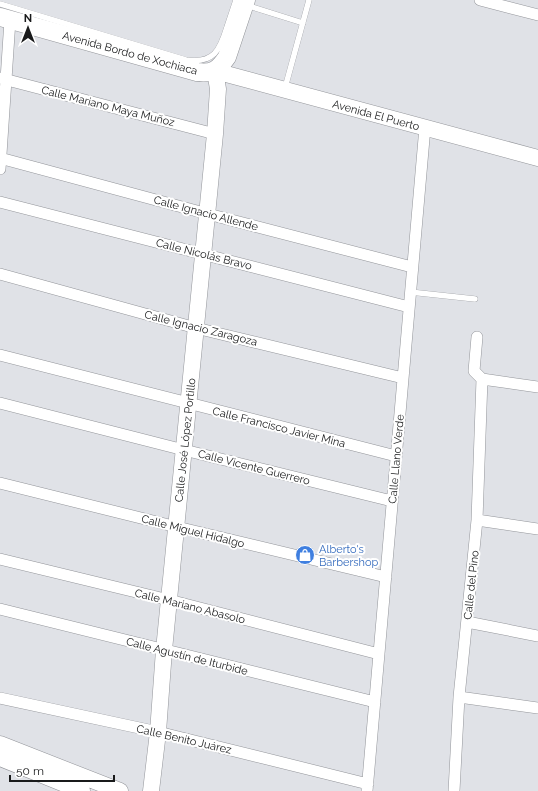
<svg xmlns="http://www.w3.org/2000/svg" width="538" height="791" viewBox="0 0 538 791" font-family="Raleway,sans-serif">
<style>
.lines{fill:none;stroke-linecap:round;stroke-linejoin:round}
.service-casing{stroke:#93959a;stroke-width:6}
.minor-casing{stroke:#93959a;stroke-width:12}
.secondary-casing{stroke:#93959a;stroke-width:17}
.primary-casing{stroke:#93959a;stroke-width:19}
.service{stroke:#fff;stroke-width:5.5}
.minor{stroke:#fff;stroke-width:11}
.secondary{stroke:#fff;stroke-width:16}
.primary{stroke:#fff;stroke-width:18}
.labels{text-anchor:middle;stroke-width:4;stroke-linejoin:round;paint-order:stroke}
.street-label{font-size:11px;fill:#191a1b;stroke:#fff}
.shop-label{font-size:11px;fill:#366cbe;stroke:#fff;text-anchor:start}
</style>
<rect width="100%" height="100%" fill="#e0e2e7"/>
<g class="lines">
<!-- service casing -->
<g class="service-casing">
<path id="service" d="M0 4 186 60C214 64 220 50 227 27 230 18 233 9 236 0
M246 5 303 23
M285 88 309 0
M410 292 475 299"/>
</g>
<!-- minor casing -->
<g class="minor-casing">
<path id="minor" d="M480 0 538 15
M0 78 215 134
M0 158 208 214 412 267
M0 169 10 20
M0 202 409 307
M0 274 196 328 403 378
M477 337 474 371 482 379
M0 355 396 456
M482 379 538 387
M0 403 184 450 392 501
M0 483 177 527 386 577
M477 520 538 529
M0 559 169 600 379 654
M0 609 375 702
M467 622 538 636
M459 697 538 708
M0 698 158 732 368 784
M367 791 425 127
M454 791 459 697 477 520 482 379"/>
</g>
<!-- secondary casing -->
<g class="secondary-casing">
<path id="secondary" d="M0 744 120 791
M0 758 82 791
M151 791 158 732 164 650 215 134 218 89 215 71 538 158"/>
</g>
<!-- primary casing -->
<g class="primary-casing">
<path id="primary" d="M0 17 197 72C213 74 218 70 227 57L246 0"/>
</g>
<!-- service -->
<use href="#service" class="service"/>
<!-- minor -->
<use href="#minor" class="minor"/>
<!-- secondary -->
<use href="#secondary" class="secondary"/>
<!-- primary -->
<use href="#primary" class="primary"/>
</g>
<!-- icons -->
<defs>
<g id="shop-disc" transform="scale(1)"><circle r="9.5" fill="#3f7fe0" stroke="#fff"/><path d="M-5-2.5h2.3a2.7 3.5 0 0 1 5.4 0H5L5.5 6h-11ZM-1.5-2.5h3a1.5 2.3 0 0 0-3 0Z" fill="#fff"/></g>
</defs>
<g fill-rule="evenodd">
<use href="#shop-disc" x="305" y="555"/>
</g>
<g class="labels">
<!-- street labels -->
<g class="street-label">
<text transform="translate(130 53) rotate(15)" y="4">Avenida Bordo de Xochiaca</text>
<text transform="translate(108 106) rotate(14)" y="4">Calle Mariano Maya Muñoz</text>
<text transform="translate(376 115) rotate(15)" y="4">Avenida El Puerto</text>
<text transform="translate(206 213) rotate(15)" y="4">Calle Ignacio Allende</text>
<text transform="translate(204 254) rotate(14)" y="4">Calle Nicolás Bravo</text>
<text transform="translate(201 328) rotate(14)" y="4">Calle Ignacio Zaragoza</text>
<text transform="translate(279 427) rotate(14)" y="4">Calle Francisco Javier Mina</text>
<text transform="translate(185 440) rotate(-84)" y="4">Calle José López Portillo</text>
<text transform="translate(396 459) rotate(-85)" y="4">Calle Llano Verde</text>
<text transform="translate(254 467) rotate(14)" y="4">Calle Vicente Guerrero</text>
<text transform="translate(193 531) rotate(14)" y="4">Calle Miguel Hidalgo</text>
<text transform="translate(471 585) rotate(-84)" y="4">Calle del Pino</text>
<text transform="translate(190 606) rotate(14)" y="4">Calle Mariano Abasolo</text>
<text transform="translate(187 656) rotate(14)" y="4">Calle Agustín de Iturbide</text>
<text transform="translate(184 739) rotate(13)" y="4">Calle Benito Juárez</text>
</g>
<!-- shop labels -->
<g class="shop-label">
<text x="319" y="553">Alberto's<tspan x="319" dy="13">Barbershop</tspan></text>
</g>
</g>
<!-- north arrow -->
<g transform="translate(28 28)" stroke="#ffffff" stroke-width="3" paint-order="stroke">
<path d="M0-3L7 15L0 10L-7 15Z" fill="#191a1b"/>
<text y="-6" font-size="11" font-weight="bold" text-anchor="middle" fill="#191a1b">N</text>
</g>
<!-- scale -->
<path d="M10 775v6h104v-6" fill="none" stroke="#191a1b" stroke-width="2"/>
<text x="16" y="775" font-size="12" fill="#191a1b" stroke="#ffffff" stroke-width="3" paint-order="stroke">50 m</text>
</svg>
